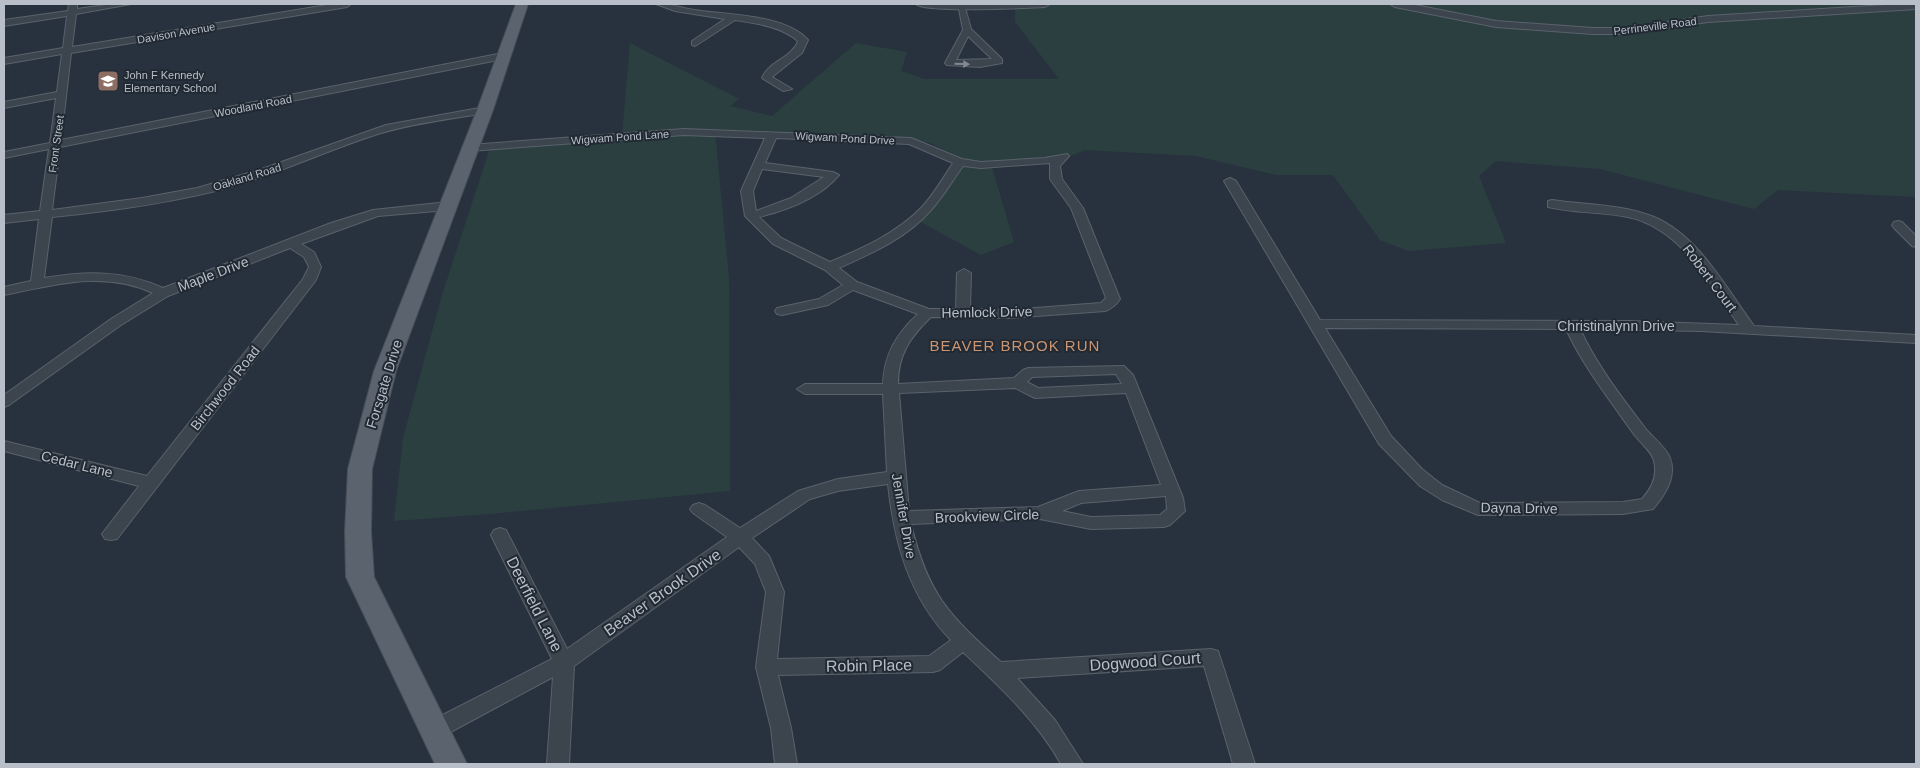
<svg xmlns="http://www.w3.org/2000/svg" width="1920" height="768" viewBox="0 0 1920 768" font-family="Arial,sans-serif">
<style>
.green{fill:#2b3f40}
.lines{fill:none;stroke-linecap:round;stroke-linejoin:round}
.minor-casing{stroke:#5a626b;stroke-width:2}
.tertiary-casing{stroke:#5a626b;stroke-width:2}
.primary-casing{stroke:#464d57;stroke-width:2}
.minor{fill:#3c444e;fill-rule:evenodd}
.tertiary{fill:#3c444e;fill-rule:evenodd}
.primary{fill:#5a636e;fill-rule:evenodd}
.oneway{fill:#818891}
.labels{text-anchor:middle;stroke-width:4;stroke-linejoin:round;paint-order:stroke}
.far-street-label{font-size:11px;fill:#b9bfc8;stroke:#212933}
.far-poi-label{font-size:11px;fill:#b9bfc8;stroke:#212933;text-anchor:start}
.street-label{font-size:14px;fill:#b9bfc8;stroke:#212933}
.neighbourhood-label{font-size:15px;letter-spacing:1px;fill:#ca9572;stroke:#212933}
.near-street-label{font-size:16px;fill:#b9bfc8;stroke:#212933}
</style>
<rect width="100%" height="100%" fill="#28323e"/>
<!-- green -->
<path class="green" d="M945 4H1916V197L1778 190 1754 209 1600 169 1496 161 1479 176 1506 243 1408 251 1380 240 1333 175H1276L1196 156 1085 150 1058 161 991 164 1014 242 981 255 919 221 966 160 930 143 715 131 729 279 730 491 490 514 394 521 403 438 442 295 491 145 622 135 630 43 739 99 730 106 772 116 856 43 907 52 901 71 924 79H1059L1015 22V5L961 6Z"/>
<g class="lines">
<!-- minor casing -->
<g class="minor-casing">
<path id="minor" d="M69 4H77V9L112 4H131L76 14 72 47 333 4H351L347 7 71 53 61 140 503 53 508 56 503 59 60 147 52 210 142 198 197 188 259 170 386 125 485 107 490 110 485 113C450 119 415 123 381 133 330 149 282 172 231 187 172 203 112 211 52 217L44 278C86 271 124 270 163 288L331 223 373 210 448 202 454 206 448 210 378 216 301 244 314 252 321 267 316 280 117 539 111 540 105 539 102 534 139 486 4 451V441L147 476 303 279 309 267 304 257 290 248 168 296 121 325 9 405 4 407V395L111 319 153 293C104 270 54 285 4 295V287L31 281 39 219 4 223V215L40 211 49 149 4 158V152L50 143 56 98 4 108V102L57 92 62 54 4 64V58L63 48 67 16 4 26V20L68 11Z
M656 4C669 3 681 8 694 10 726 15 785 14 808 40L802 53 772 77 792 89 783 91 762 78C769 61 792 58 798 41 780 26 758 24 735 20L695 46 692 45V41L725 19 675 11Z
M958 4H964L971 29 1002 59V63L980 67 947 65 945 63 963 30ZM968 36 992 59 956 60Z
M684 129 911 138 962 159 981 162 1045 158 1067 154 1069 156 1060 166 1062 179 1083 208 1120 299C1116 305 1111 309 1105 311L1010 318 931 317C910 337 898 355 898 384L1014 378 1023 370 1028 368 1124 366 1133 375 1183 498 1185 511 1170 525 1164 527 1091 529 1040 519 911 524C928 595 949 615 1001 662L1211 649 1218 651 1255 764H1233L1204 666 1017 678 1055 720 1083 764H1061C1037 721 999 686 963 652L940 670 933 672 778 675 791 728 797 764H775L771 728 756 667 766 592 755 564 739 547 574 666 569 764H547L553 677 443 736 436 738 429 736 426 729 429 722 552 659 491 535 494 530 500 528 506 530 567 649 727 537 693 513 690 509 693 505 699 503 705 505 740 528 798 491 838 479 887 472 883 394H805L797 389 805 384H883C884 355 896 334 918 314L853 290 828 305 782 315 777 314 775 311 777 308 819 299 843 285 825 270 773 244 745 216 741 191 765 138 684 135 469 151 464 148 469 145ZM776 138 909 144 953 163C943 178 934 194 922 207 897 233 863 248 830 262L781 238 759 217C787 210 820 198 839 175L833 172 765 163ZM1050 163V179L1071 208 1106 298 1101 303 1010 310 970 309 971 273 964 269 957 273 956 309H929L857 282 839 268C872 253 907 238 931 210 943 197 952 181 963 166L981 168ZM762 169 824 177 791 198 756 211 753 191ZM1116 374 1122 384 1038 388 1027 382 1032 377ZM1015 388 1035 398 1126 393 1161 485 1079 491 1038 507 909 511 899 393ZM888 484C894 542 909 597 951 640L929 656 777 659 784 592 769 556 752 538 810 499 838 491ZM1166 496 1167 509 1160 515 1091 517 1062 511 1081 503Z
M1230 178 1236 181 1320 320 1629 321 1739 325C1710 284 1681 228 1628 217 1602 212 1574 213 1548 207V201L1552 200C1585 205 1622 204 1654 217 1699 236 1726 288 1754 326L1916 335V343L1701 331 1580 329C1596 364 1622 398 1645 428 1652 437 1666 447 1670 458 1677 477 1665 495 1653 509L1623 514 1478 515 1442 500 1420 486 1379 444 1224 181ZM1325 328 1566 329C1583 366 1610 400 1633 433 1639 442 1652 451 1654 461 1658 476 1652 488 1642 499L1623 502 1480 503 1442 485 1422 469 1391 436Z
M1898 221 1902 222 1916 236V247L1912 246 1894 228 1892 225 1894 222Z"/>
</g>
<!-- tertiary casing -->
<g class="tertiary-casing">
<path id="tertiary" d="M916 4H1050L1045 7C1026 8 924 13 916 4Z
M1390 4H1410L1496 21 1593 28H1626L1708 16 1901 4H1916V9L1708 22 1626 34H1593L1496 27 1395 7Z"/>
</g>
<!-- primary casing -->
<g class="primary-casing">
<path id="primary" d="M516 4H528L493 110 396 371 372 469 371 532 374 577 467 764H435L346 577 345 532 348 469 374 371 477 110Z"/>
</g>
<!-- minor -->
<use href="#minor" class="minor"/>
<!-- tertiary -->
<use href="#tertiary" class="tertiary"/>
<!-- primary -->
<use href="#primary" class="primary"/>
</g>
<!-- one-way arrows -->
<defs><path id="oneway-solid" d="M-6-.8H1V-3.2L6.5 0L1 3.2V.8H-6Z" transform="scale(1.25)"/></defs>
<use class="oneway" href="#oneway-solid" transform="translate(962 64) rotate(2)"/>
<!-- icons -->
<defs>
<g id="school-square" transform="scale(1.125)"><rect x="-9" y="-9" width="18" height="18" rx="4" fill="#8d6e63" stroke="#212933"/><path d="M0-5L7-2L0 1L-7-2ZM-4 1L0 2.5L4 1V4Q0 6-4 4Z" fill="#fff"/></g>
</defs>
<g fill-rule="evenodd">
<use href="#school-square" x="108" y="81"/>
</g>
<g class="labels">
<!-- far-street labels -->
<g class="far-street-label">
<text transform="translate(1655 26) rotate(-7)" y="4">Perrineville Road</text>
<text transform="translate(176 33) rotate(-10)" y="4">Davison Avenue</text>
<text transform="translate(253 106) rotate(-11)" y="4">Woodland Road</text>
<text transform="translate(620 137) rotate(-4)" y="4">Wigwam Pond Lane</text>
<text transform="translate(845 138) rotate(3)" y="4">Wigwam Pond Drive</text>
<text transform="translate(56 144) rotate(-82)" y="4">Front Street</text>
<text transform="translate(247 177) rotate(-17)" y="4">Oakland Road</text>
</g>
<!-- far-poi labels -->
<g class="far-poi-label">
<text x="124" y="79">John F Kennedy<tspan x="124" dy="13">Elementary School</tspan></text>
</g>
<!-- street labels -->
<g class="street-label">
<text transform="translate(213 274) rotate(-21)" y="5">Maple Drive</text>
<text transform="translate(1710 278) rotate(53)" y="5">Robert Court</text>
<text transform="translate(987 312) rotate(-1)" y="5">Hemlock Drive</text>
<text x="1616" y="331">Christinalynn Drive</text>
<text transform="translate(384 384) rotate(-73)" y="5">Forsgate Drive</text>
<text transform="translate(225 388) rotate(-52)" y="5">Birchwood Road</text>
<text transform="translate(77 464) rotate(14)" y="5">Cedar Lane</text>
<text transform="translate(1519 508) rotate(1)" y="5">Dayna Drive</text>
<text transform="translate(904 516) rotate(80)" y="5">Jennifer Drive</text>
<text transform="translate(987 516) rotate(-2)" y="5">Brookview Circle</text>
</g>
<!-- neighbourhood labels -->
<g class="neighbourhood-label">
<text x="1015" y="351">BEAVER BROOK RUN</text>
</g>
<!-- near-street labels -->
<g class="near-street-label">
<text transform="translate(662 592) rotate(-35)" y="6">Beaver Brook Drive</text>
<text transform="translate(535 604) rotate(63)" y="6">Deerfield Lane</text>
<text transform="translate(1145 661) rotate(-4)" y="6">Dogwood Court</text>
<text transform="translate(869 665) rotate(-1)" y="6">Robin Place</text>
</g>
</g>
<!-- border -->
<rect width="1920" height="768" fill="none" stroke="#b9bfc8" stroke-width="10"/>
</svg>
